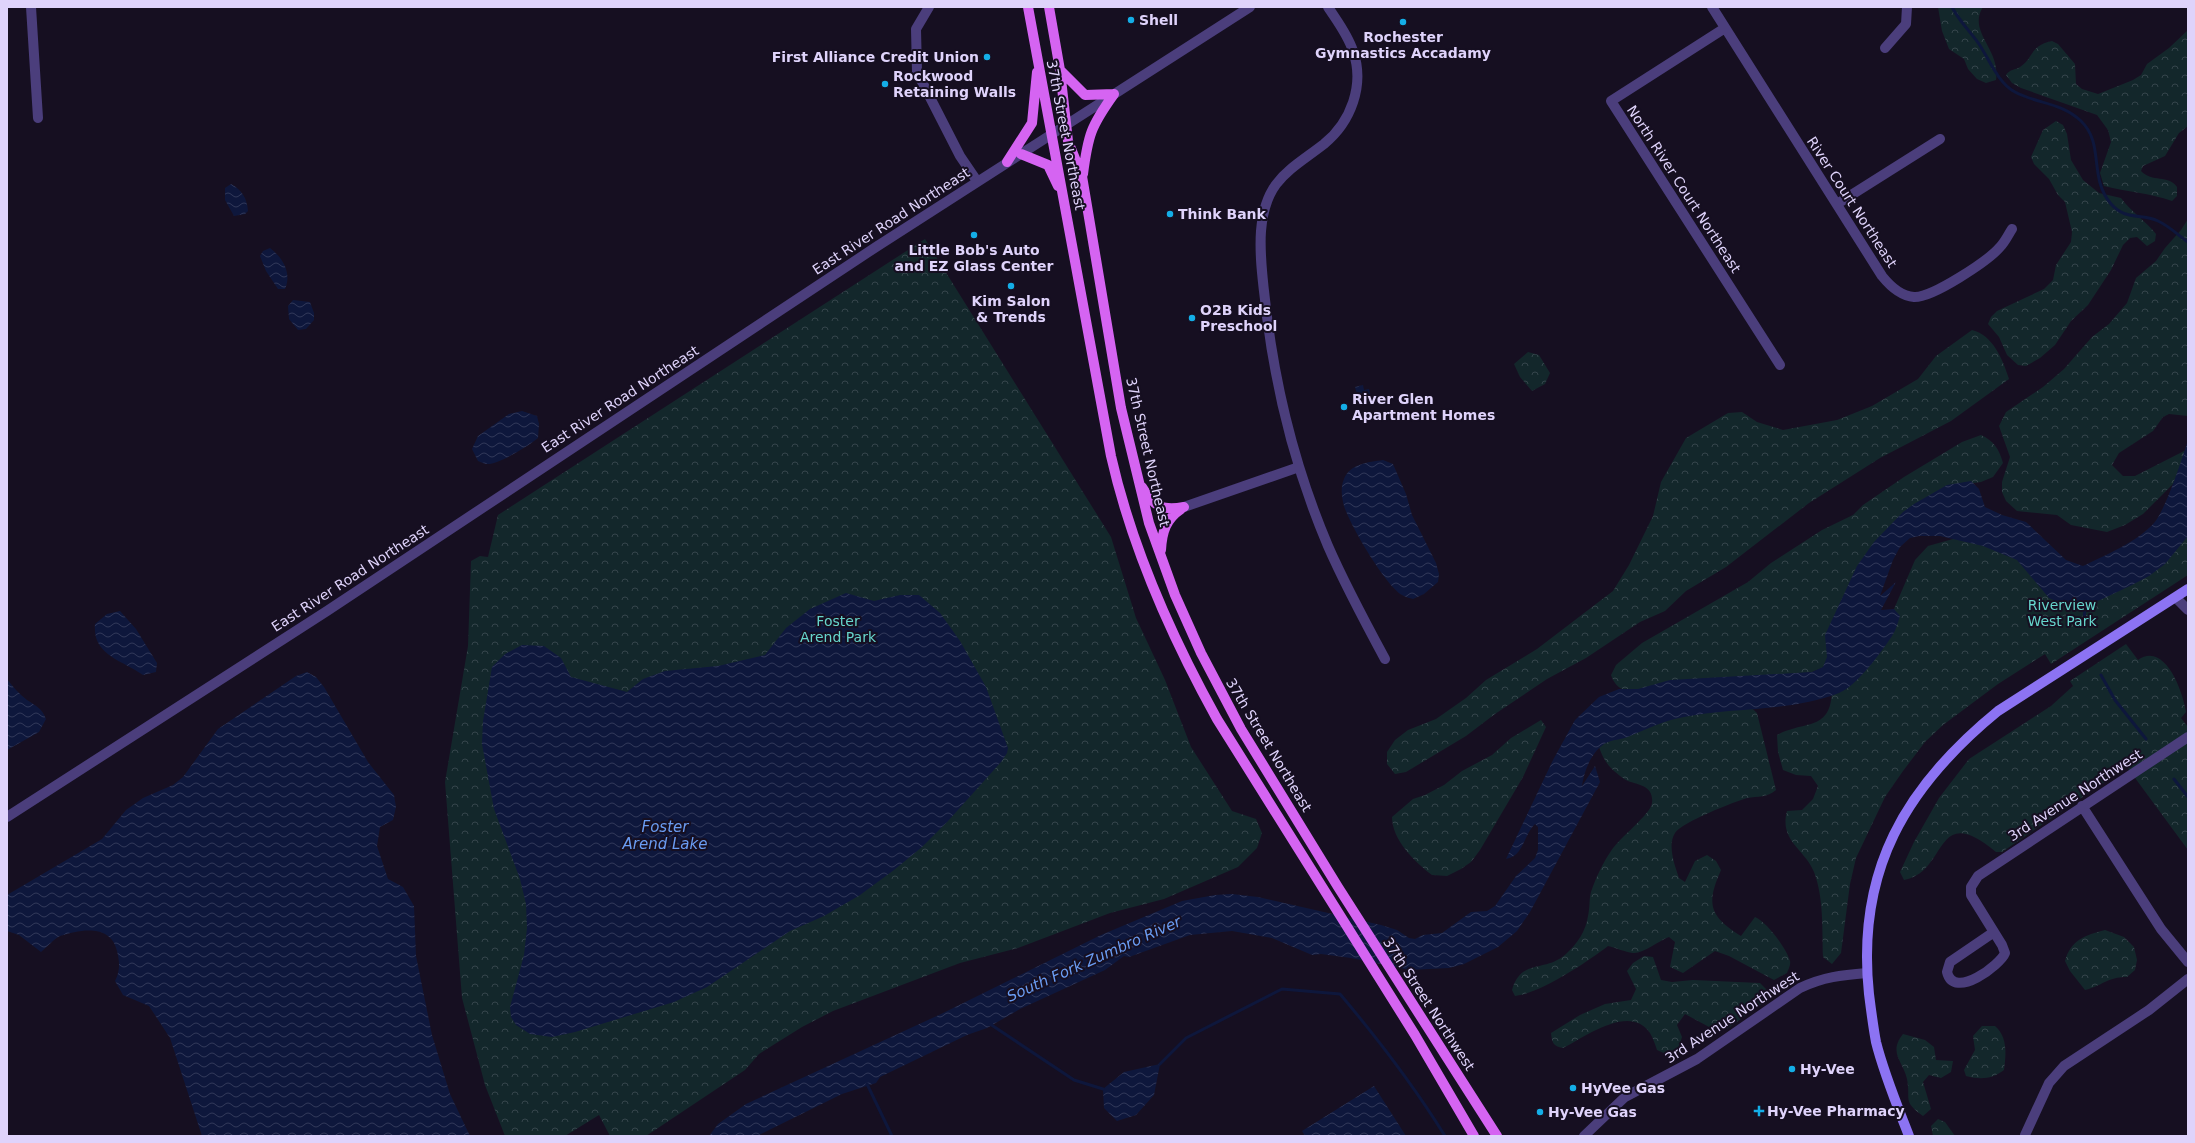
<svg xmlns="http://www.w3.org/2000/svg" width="2195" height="1143" viewBox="0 0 2195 1143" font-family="'DejaVu Sans',sans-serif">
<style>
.forest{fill:url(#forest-crowns)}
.water{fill:url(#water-waves)}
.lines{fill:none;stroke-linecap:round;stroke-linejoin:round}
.stream{stroke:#0e173c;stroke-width:3}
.minor{stroke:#4b3e7c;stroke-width:10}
.tertiary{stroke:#4b3e7c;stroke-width:10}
.secondary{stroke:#8c73f3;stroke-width:10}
.primary{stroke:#d564f2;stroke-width:10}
.poi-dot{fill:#14aee7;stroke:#160f21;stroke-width:1.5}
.labels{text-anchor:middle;stroke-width:4;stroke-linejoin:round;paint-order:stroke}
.poi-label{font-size:14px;font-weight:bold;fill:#dfd3fb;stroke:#160f21;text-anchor:start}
.street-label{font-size:14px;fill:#dfd3fb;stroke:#160f21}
.park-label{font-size:14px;fill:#66d5cc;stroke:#160f21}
.water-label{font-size:15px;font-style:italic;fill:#6a9cf2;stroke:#160f21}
</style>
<defs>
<pattern id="forest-crowns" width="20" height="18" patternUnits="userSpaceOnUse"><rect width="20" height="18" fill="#13272b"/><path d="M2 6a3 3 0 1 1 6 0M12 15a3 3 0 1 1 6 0" fill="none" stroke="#35454b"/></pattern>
<pattern id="water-waves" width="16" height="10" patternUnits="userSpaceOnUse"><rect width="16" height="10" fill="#0e173c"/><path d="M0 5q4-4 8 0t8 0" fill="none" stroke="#313859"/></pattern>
</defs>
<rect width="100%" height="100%" fill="#160f21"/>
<!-- forest -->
<path class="forest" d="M1938 7H1983C1967 32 2001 49 1996 80L1986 83 1977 79 1968 69 1964 59 1949 49 1942 31Z
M2188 30V126L2179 133 2165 156 2143 166 2141 171C2152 183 2168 174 2177 187V196L2172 201C2150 193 2127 192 2104 186L2100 173 2111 142 2108 130 2097 115 2021 88 2012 83 2006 75C2010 69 2015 70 2020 67 2034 58 2029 46 2052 41L2058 44 2075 64 2076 84 2082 89 2098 94 2133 80 2141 75 2147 64 2169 48Z
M2056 121 2063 125 2067 134 2071 160 2083 180 2099 193 2121 198C2131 212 2145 220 2156 234L2155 241 2147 246 2137 237 2130 238 2123 245 2111 270 2088 305 2071 321 2055 345 2040 358 2026 366 2018 365 2007 355 1999 337 1988 324 1991 317 1997 311 2044 289 2053 280 2056 265 2071 242 2072 232 2065 202 2058 195 2049 179 2034 164 2031 157 2043 130Z
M2188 219V416L2169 414 2163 417 2153 431 2119 453 2112 465 2123 476H2135L2186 450 2187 470 2143 514 2125 525 2107 532 2071 525 2057 515 2017 511 2006 501 2002 492V482L2010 457 1999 426 2006 412 2043 387 2064 369 2092 337 2109 324 2127 303 2136 278 2156 261 2165 248 2181 230Z
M925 239 1111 537 1136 618 1165 680 1191 747 1232 811 1256 819 1262 833 1257 848 1238 867 1164 899 1110 913 1018 948 960 963 833 1011 802 1027 759 1054 745 1070 646 1136H610L599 1115 565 1136H505L485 1085 462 998 445 782 468 646 471 561 480 556 488 557 498 515Z
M1972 330C1993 335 2003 360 2009 379L1951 421 1880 458 1809 503 1726 567 1686 591 1665 611 1640 622 1586 658 1547 679 1495 714 1466 736 1406 772 1395 774 1387 764V752L1395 740 1408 730 1436 719 1466 698 1486 680 1537 649 1613 591 1629 565 1653 516 1661 482 1686 438 1728 413 1742 412 1757 422 1783 430 1837 420 1872 406 1918 379 1936 356Z
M1528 352 1539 355 1550 373 1545 384 1532 391 1520 377 1514 364Z
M1981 435C1994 441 1999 449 2003 463L1993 477 1981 482 1966 484 1919 506 1832 658 1824 667 1812 672 1637 693C1623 690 1616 689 1611 675L1616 665 1642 643 1748 582 1771 563 1822 530 1853 515 1863 505 1904 477 1962 442Z
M2188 503V575L2051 664 2045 654 1998 684 1943 725 1925 742 1903 771 1885 797 1856 858 1850 884 1841 953 1832 964 1823 957C1822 930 1824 898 1814 872 1805 849 1779 841 1787 811L1802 810 1813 799 1818 786 1811 776 1796 775 1783 770 1778 752 1777 735C1805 720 1831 732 1832 690L1895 618 1894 609 1915 560 1928 546 1960 537 2089 578Z
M2126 644 2138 660C2165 641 2183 692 2186 712L2181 718 2188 727V850L2127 767 2002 852H1996C1933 800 1949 872 1904 880L1900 872 1914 842 1939 798 1969 759 2051 706 2073 686 2070 681Z
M1746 703 1757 713 1776 790C1767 798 1758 796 1747 798 1734 802 1682 822 1675 833 1667 845 1675 866 1679 878L1685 882 1695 861 1707 855 1716 861 1721 870C1706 904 1709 916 1741 936L1755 917C1767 922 1786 948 1790 961 1791 965 1788 970 1787 973L1774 980 1729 956 1715 951 1683 973 1670 967 1675 942 1669 937C1658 941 1643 954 1633 953 1625 952 1616 948 1608 946 1589 961 1539 994 1515 996L1512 990C1521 958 1545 973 1566 954 1577 944 1586 931 1588 916 1590 908 1589 899 1591 892 1596 877 1603 863 1611 851 1619 838 1651 814 1652 803 1654 786 1639 785 1628 781 1623 779 1615 772 1611 768 1602 759 1598 745 1595 733Z
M1541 720 1546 727 1523 777 1480 850 1471 862 1461 869 1447 876 1432 875C1415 862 1392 840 1392 817L1413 799 1425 795 1444 785 1462 771 1492 755 1511 738Z
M2105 930 2124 937 2134 947 2137 960 2135 970 2127 977C2107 977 2102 986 2085 990L2070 971 2065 961C2071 940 2085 935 2105 930Z
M1644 956 1653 957 1661 980 1672 982 1693 980 1760 983 1766 989V1001L1727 1029 1711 1028 1685 1014 1677 1025 1682 1037 1679 1047 1666 1054 1657 1050C1655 1044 1653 1038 1650 1033 1630 1003 1585 1037 1563 1048 1553 1046 1552 1043 1551 1033L1580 1015 1605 1004 1631 1000 1636 989 1627 971 1633 963Z
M1982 1026H1995C2008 1037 2006 1055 2004 1070 1992 1079 1981 1080 1966 1076L1964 1070 1975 1050 1973 1036Z
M1903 1034 1925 1040 1934 1047 1936 1060 1953 1061 1951 1072 1941 1078 1929 1075 1923 1082 1931 1109 1923 1116C1902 1101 1911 1100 1907 1079 1903 1061 1888 1053 1903 1034Z
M1938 1119 1945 1122 1955 1136H1933L1931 1126Z"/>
<!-- water -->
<path class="water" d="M231 184C242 190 247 198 248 211L245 214 234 216 225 200V188Z
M270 248C283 258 292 273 285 289H278L266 271 260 256 263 251Z
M293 300 310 302 314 313V320L306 329 298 330 289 319 288 306Z
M1363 385 1364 390 1369 389 1371 397 1366 399 1367 403 1360 405 1355 387Z
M522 411 537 416 539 424 538 438C530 445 498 465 487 464 485 464 481 462 478 461L472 449 478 436 509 414Z
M2188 440V536L2165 564 2149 576 2132 585 2098 601 2060 603 2049 598 2017 560 1983 546 1940 536H1919L1910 538 1900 547 1893 560 1880 596 1896 582 1881 610 1894 609 1900 616C1898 622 1896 630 1892 636 1882 651 1857 686 1839 693 1790 712 1735 707 1684 717 1665 720 1647 729 1630 736 1622 740 1612 739 1604 744 1591 753 1584 771 1582 786L1595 766 1600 782 1530 912 1517 931 1498 947 1464 964 1449 968 1410 970 1351 958 1321 954 1312 955 1272 938 1232 931 1190 935 1129 957 1124 956 1105 970 1020 1009 987 1028 967 1035 880 1077 876 1083 842 1094 757 1136H709L718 1124 746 1104 941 1014 1101 935 1182 901 1215 895 1232 894 1258 897 1381 925 1397 930 1409 938 1415 939 1423 935 1442 933 1471 912 1487 911 1495 906 1516 876 1535 858 1538 850V827L1535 824C1523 836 1524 856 1506 859L1553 760 1575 720 1599 697 1619 689H1638L1670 680 1812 672 1823 667 1827 657 1825 635 1857 566 1874 542 1903 512 1914 504 1947 485 1971 481 1979 489 1985 507 2002 515 2026 522 2066 560 2083 566C2106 555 2137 542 2154 523 2166 509 2182 459 2188 440Z
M1383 460 1393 464 1406 494 1412 515 1436 563 1439 574 1438 582 1424 594 1413 599C1410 598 1405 597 1402 595 1385 585 1350 525 1344 506 1342 498 1340 488 1344 479 1350 464 1368 462 1383 460Z
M846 593 874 601 900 595H919L940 613 960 641 986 687 1008 748 1007 753 1001 762 948 821 922 847 894 870 860 895 824 916 790 931 707 987 674 1002 575 1032 552 1037 530 1034 516 1025 511 1017 510 1007 524 955 527 928 526 904 520 879 494 809 482 744 483 721 492 667 505 654 522 645 544 646 561 658 571 677 627 692 643 679 665 671 718 666 765 655 786 628 810 609Z
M120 611 136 629 157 663 156 672 143 675C122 660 92 655 95 624L107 614Z
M307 672 316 677 324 687 368 762 394 795 396 807 393 820 380 827 377 846 388 879 403 887 414 906 416 956 432 1035 450 1094 470 1136H202L170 1038 149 1006 123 995 115 981C120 971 120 963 117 951 111 924 81 929 60 936 54 939 47 947 41 952L19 935 7 931V895L102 839 126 810 143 798 173 785 183 777 218 729 296 676Z
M7 679C13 687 19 694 27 700 36 706 42 708 46 719L39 732 7 750Z
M1160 1064 1154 1095 1136 1115 1117 1121 1104 1108 1103 1089 1124 1072Z
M1374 1086 1406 1136H1305L1302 1131Z"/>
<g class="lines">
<!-- stream -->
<path class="stream" d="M1952 7C1959 21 1970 31 1979 44 1989 59 1998 83 2015 92 2037 104 2061 102 2081 121 2105 144 2088 177 2111 204 2126 221 2141 213 2158 221 2169 226 2178 235 2188 242
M2084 627 2085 600
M2101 675 2115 700 2146 739
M2174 779 2188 797
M990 1024 1074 1080 1103 1089
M1160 1064 1186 1038 1282 989 1340 994C1378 1039 1414 1086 1445 1136
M867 1084 892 1136"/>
<!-- minor -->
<path class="minor" d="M31 7 38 118
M929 7 916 29 917 72 960 156 977 181
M1328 7C1337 21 1348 35 1353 51 1365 85 1351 122 1324 144 1289 171 1265 180 1261 231 1259 259 1264 289 1267 317 1277 395 1297 473 1328 546 1345 585 1365 622 1385 659
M1712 7 1882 276C1890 286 1900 296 1914 297 1932 298 1988 261 2000 247 2005 242 2008 235 2012 229
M1725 28 1611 101 1780 365
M1885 48 1906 24 1907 7
M1837 204 1940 139
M1184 507 1299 467
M2176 598 2188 610
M2082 806 2161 929 2188 962
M1994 932 1950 962 1947 972C1954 1001 2001 964 2005 953L2002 945 1971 895V887L1978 876 2188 737
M2025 1135 2049 1083 2064 1066 2149 1010 2188 979
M1584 1136 1625 1097 1697 1059 1800 988C1823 977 1842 975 1867 973"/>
<!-- tertiary -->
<path class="tertiary" d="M7 817 327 611 876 247 1250 7"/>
<!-- secondary -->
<path class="secondary" d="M1909 1136C1897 1105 1884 1074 1876 1042 1873 1026 1871 1010 1869 994 1856 871 1905 787 1998 711L2188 589"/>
<!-- primary -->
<path class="primary" d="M1028 7 1111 456C1132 549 1171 636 1217 719L1415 1035 1474 1136
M1049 7 1060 70 1068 141 1082 176 1121 408 1149 523 1175 595 1201 653 1241 729 1338 887 1497 1136
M1060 70 1085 95 1114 94
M1021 154 1048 165 1058 186
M1007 162 1032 123 1037 72
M1083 174C1088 135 1091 126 1114 94
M1142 487C1154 507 1162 511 1184 507
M1161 550C1162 532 1166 519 1181 509"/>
</g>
<!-- markers -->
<g class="poi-dot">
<circle cx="1131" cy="20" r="4"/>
<circle cx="1403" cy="22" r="4"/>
<circle cx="987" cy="57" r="4"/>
<circle cx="885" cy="84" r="4"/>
<circle cx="1170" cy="214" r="4"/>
<circle cx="974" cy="235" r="4"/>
<circle cx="1011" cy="286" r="4"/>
<circle cx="1192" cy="318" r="4"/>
<circle cx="1344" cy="407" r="4"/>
<circle cx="1792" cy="1069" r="4"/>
<circle cx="1573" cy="1088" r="4"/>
<path d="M1757 1105h4v4h4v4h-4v4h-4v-4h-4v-4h4z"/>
<circle cx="1540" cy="1112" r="4"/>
</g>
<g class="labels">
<!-- poi labels -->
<g class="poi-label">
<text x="1139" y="25">Shell</text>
<text x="1403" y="42" text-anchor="middle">Rochester<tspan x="1403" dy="16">Gymnastics Accadamy</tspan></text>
<text x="979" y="62" text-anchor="end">First Alliance Credit Union</text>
<text x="893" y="81">Rockwood<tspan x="893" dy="16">Retaining Walls</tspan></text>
<text x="1178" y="219">Think Bank</text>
<text x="974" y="255" text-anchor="middle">Little Bob's Auto<tspan x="974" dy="16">and EZ Glass Center</tspan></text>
<text x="1011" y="306" text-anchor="middle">Kim Salon<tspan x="1011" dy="16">&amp; Trends</tspan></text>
<text x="1200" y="315">O2B Kids<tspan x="1200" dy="16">Preschool</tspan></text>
<text x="1352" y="404">River Glen<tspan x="1352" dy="16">Apartment Homes</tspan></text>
<text x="1800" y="1074">Hy-Vee</text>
<text x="1581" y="1093">HyVee Gas</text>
<text x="1767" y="1116">Hy-Vee Pharmacy</text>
<text x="1548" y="1117">Hy-Vee Gas</text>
</g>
<!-- street labels -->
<g class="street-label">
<text transform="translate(1066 135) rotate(79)" y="5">37th Street Northeast</text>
<text transform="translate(1684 189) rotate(57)" y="5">North River Court Northeast</text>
<text transform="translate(1852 202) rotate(57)" y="5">River Court Northeast</text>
<text transform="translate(891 221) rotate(-33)" y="5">East River Road Northeast</text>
<text transform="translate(620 399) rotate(-33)" y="5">East River Road Northeast</text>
<text transform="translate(1148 452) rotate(77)" y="5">37th Street Northeast</text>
<text transform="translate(350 578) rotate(-33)" y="5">East River Road Northeast</text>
<text transform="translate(1269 745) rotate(59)" y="5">37th Street Northeast</text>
<text transform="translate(2075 795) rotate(-33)" y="5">3rd Avenue Northwest</text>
<text transform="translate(1429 1004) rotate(57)" y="5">37th Street Northwest</text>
<text transform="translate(1732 1017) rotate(-33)" y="5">3rd Avenue Northwest</text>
</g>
<!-- park labels -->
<g class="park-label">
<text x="2062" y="610">Riverview<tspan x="2062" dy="16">West Park</tspan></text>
<text x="838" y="626">Foster<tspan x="838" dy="16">Arend Park</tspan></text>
</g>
<!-- water labels -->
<g class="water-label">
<text x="665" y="832">Foster<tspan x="665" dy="17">Arend Lake</tspan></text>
<text transform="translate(1094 959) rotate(-24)" y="5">South Fork Zumbro River</text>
</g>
</g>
<!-- border -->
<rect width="2195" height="1143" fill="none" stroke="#dfd3fb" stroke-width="16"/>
</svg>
